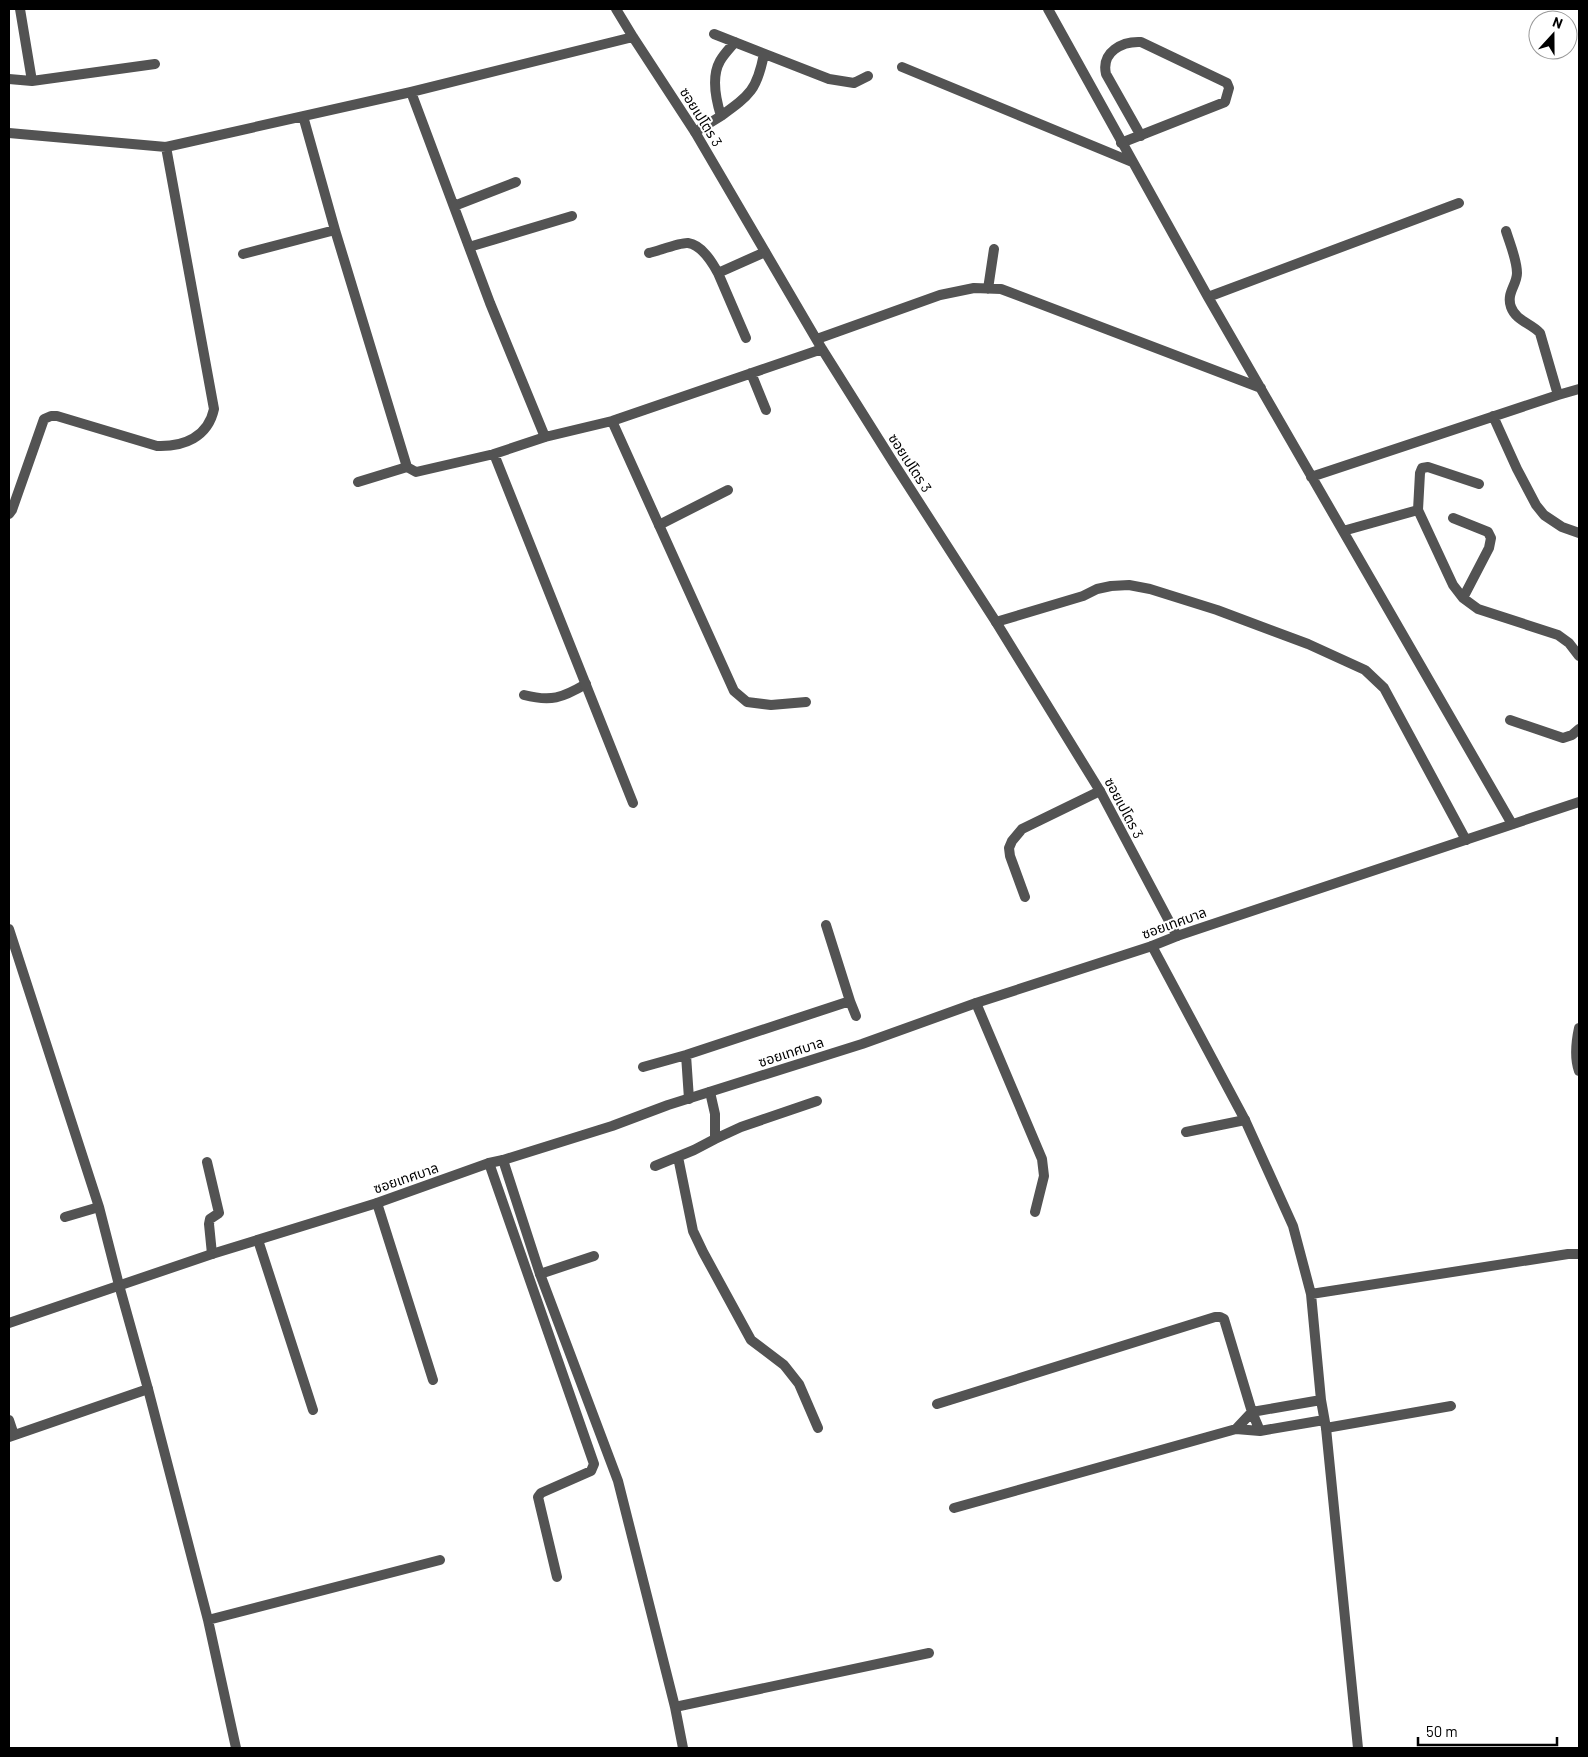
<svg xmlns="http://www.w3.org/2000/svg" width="1588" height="1757" viewBox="0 0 1588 1757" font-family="Barlow,'Noto Sans Thai',sans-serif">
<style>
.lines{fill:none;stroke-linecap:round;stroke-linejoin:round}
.service{stroke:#535353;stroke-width:10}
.minor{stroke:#535353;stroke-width:10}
.tertiary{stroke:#535353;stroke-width:10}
.labels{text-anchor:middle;stroke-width:4;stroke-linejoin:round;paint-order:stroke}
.street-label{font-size:14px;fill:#000;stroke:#fff}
</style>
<rect width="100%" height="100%" fill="#fff"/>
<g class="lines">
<!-- service -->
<path class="service" d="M714 34 829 79 854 83 868 76
M721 116C750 95 757 90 764 54
M695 132 721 116C716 100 711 77 720 61 724 54 730 48 735 42
M1121 143 1225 102 1229 88 1227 83 1141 42C1122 41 1101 52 1106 74L1141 136
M649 253C658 251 681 242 688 243 702 245 712 262 718 273L765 252
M718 273 746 338
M358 482 407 467
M659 525 728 490
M996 622 1083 596 1097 589 1111 586 1129 585 1150 589 1217 610 1308 644 1365 670 1384 688 1466 840
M524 695C551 702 562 698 586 684
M1025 897 1010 856 1009 848 1012 841 1022 829 1100 791
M826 925 850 1001
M9 929 99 1207 119 1285
M976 1003 1042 1159 1044 1176 1035 1212
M686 1055 689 1099
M643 1067 686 1055 850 1001 856 1016
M1186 1132 1245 1120
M715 1139 741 1127 817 1101
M678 1157 693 1231 703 1252 751 1340 784 1365 799 1384 818 1428
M207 1162 219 1213 210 1219 209 1224 212 1254
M655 1166 694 1150 715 1139V1114L710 1092
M65 1217 99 1207
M258 1240 313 1410
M540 1274 594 1256
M148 1389 208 1620 236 1748
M1326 1428 1451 1406
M208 1620 440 1560"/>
<!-- minor -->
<path class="minor" d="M20 9 32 81 155 64
M616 9 633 37 695 132 822 349 893 462 996 622 1100 791 1177 936
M1048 9 1208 297 1512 824
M902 67 1132 162
M9 79 32 81
M411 92 490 303 545 437
M303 116 335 230 407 467 416 472 494 454 545 437 612 421 822 349
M9 133 166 147 411 92 633 37
M454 206 516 182
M469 247 572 216
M243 254 335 230
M988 289 994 249
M1208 297 1459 203
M817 339 940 295 974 288 1001 289 1261 388
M751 373 766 410
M1558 395 1579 389
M1493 416 1517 469 1536 505 1544 515 1562 527 1579 533
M612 421 734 691 747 702 771 705 806 702
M494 454 633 803
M1311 477 1558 395 1540 333C1531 323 1516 321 1511 307 1506 293 1517 285 1517 273 1517 260 1510 244 1506 231
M1418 510 1453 585 1463 598 1478 609 1558 635 1569 643 1579 656
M9 514 12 510 44 419 51 416H57L157 446C184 447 208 437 214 409L166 147
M1453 518 1488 532 1491 538 1489 548 1463 598
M1343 531 1418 510 1420 473 1422 468 1428 467 1479 484
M1510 720 1563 738 1572 735 1579 729
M1152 946 1245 1120 1293 1226 1311 1294 1321 1400 1326 1428 1358 1748
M1579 1028C1576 1042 1574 1057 1579 1071
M503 1160 540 1274 618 1481 675 1707 683 1748
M489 1163 594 1464 591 1471 541 1493 538 1497 557 1577
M377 1203 433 1380
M1311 1294 1568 1254H1579
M937 1404 1215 1317H1220L1224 1319 1252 1412 1260 1431
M9 1420 14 1435
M1236 1429 1252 1412 1321 1400
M9 1437 148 1389 119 1285
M954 1508 1236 1429 1260 1431 1324 1420
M675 1707 929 1653"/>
<!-- tertiary -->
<path class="tertiary" d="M9 1323 212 1254 377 1203 489 1163 503 1160 612 1126 668 1105 862 1044 976 1003 1152 946 1177 936 1579 802"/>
</g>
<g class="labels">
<!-- street labels -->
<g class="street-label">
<text transform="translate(701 117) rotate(58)" y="5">ซอยเปโตร 3</text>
<text transform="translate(910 463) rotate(57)" y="5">ซอยเปโตร 3</text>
<text transform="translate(1124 808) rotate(62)" y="5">ซอยเปโตร 3</text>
<text transform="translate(1174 923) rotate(-20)" y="5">ซอยเทศบาล</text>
<text transform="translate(791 1052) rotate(-18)" y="5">ซอยเทศบาล</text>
<text transform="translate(406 1178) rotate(-19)" y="5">ซอยเทศบาล</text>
</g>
</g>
<!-- border -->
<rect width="1588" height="1757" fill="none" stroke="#000000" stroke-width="20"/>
<!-- north arrow -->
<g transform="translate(1553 35) rotate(21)"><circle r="24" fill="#ffffff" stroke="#999999"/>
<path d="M0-4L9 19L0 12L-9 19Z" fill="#000000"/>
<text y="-8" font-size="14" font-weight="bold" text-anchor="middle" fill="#000000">N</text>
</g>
<!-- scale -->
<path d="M1418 1737v8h139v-8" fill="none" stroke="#000000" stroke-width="2.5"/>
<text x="1426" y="1737" font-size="15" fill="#000000" stroke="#ffffff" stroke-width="4" paint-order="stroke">50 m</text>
</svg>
